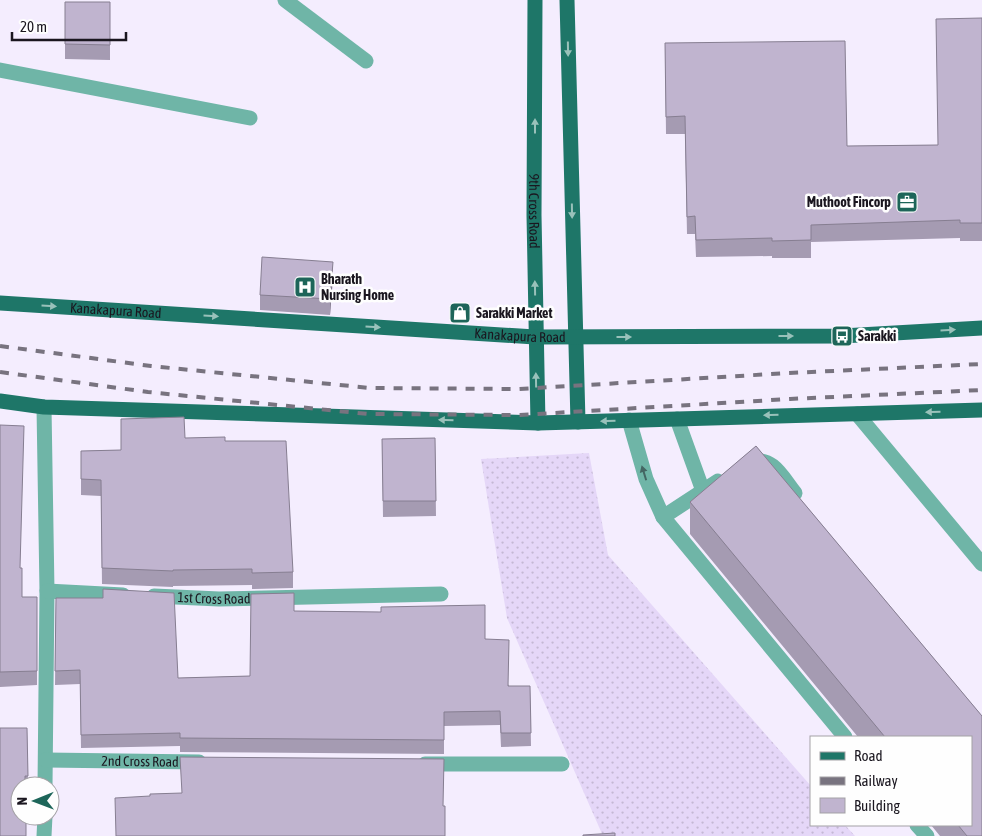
<svg xmlns="http://www.w3.org/2000/svg" width="982" height="836" viewBox="0 0 982 836" font-family="'Asap Condensed',sans-serif">
<style>
.grass{fill:url(#grass-dots)}
.lines{fill:none;stroke-linecap:round;stroke-linejoin:round}
.minor{stroke:#6fb5a7;stroke-width:15}
.major{stroke:#1e7668;stroke-width:15}
.rail{stroke:#78737f;stroke-width:4;stroke-dasharray:9 9;stroke-linecap:butt}
.wall{fill:#a59bb2}
.shaded-wall{fill:#867e91}
.building{fill:#c0b4cf;stroke:#867e91}
.oneway{fill:#99c1ba}
.oneway2{fill:#446663}
.labels{text-anchor:middle;stroke-width:5;stroke-linejoin:round;paint-order:stroke}
.poi-label{font-size:14px;font-weight:bold;fill:#1a161f;stroke:#fefefe;text-anchor:start}
.street-label{font-size:14px;fill:#1a161f;stroke:#fefefe}
</style>
<defs>
<pattern id="grass-dots" width="8" height="8" patternUnits="userSpaceOnUse" patternTransform="scale(1.25)"><rect width="8" height="8" fill="#e5d7f8"/><path d="M2 2h.1M6 6h.1" fill="none" stroke="#c4b8d4" stroke-width="1.8" stroke-linecap="round"/></pattern>
</defs>
<rect width="100%" height="100%" fill="#f4edfe"/>
<!-- grass -->
<path class="grass" d="M589 453 608 555 811 786V825H845L855 836H603L507 618 481 459Z"/>
<g class="lines">
<!-- minor -->
<g class="minor">
<path d="M285 0 366 61"/>
<path d="M0 70 250 118"/>
<path d="M44 407 47 591 45 786"/>
<path d="M857 414 982 564"/>
<path d="M677 419 703 491"/>
<path d="M629 420 646 479 663 517 845 737"/>
<path d="M751 461C774 457 782 477 795 493"/>
<path d="M663 517 718 481"/>
<path d="M47 591 123 595"/>
<path id="s1" d="M154 596 219 599 441 594"/>
<path id="s2" d="M46 760 199 762"/>
<path d="M425 764H562"/>
<path d="M917 825 927 836"/>
<path d="M44 836 45 816"/>
</g>
<!-- major -->
<g class="major">
<path id="s3" d="M535 0 534 215 538 423"/>
<path d="M567 0 578 422"/>
<path id="s4" d="M0 303 535 337 842 336 982 328"/>
<path d="M0 401 44 407 538 423 982 410"/>
</g>
<!-- rail -->
<path class="rail" d="M0 346 151 366 370 388 519 389 789 373 982 364
M0 372 148 392 368 414 520 415 790 399 982 390"/>
</g>
<!-- wall -->
<path class="wall" d="M65 2H110V60L65 59Z
M982 18V241H960V238L811 242V258H772V256L696 257 695 234H687L685 134H666L665 43 847 146 938 145Z
M333 277 330 315 260 310V295Z
M0 425 20 568 22 597H37V685L0 687Z
M185 438 225 441 293 572V588L252 589V585L173 586V587L102 584 101 496 81 495V451L121 450Z
M435 438 436 516 383 517 382 439Z
M756 446 982 716V836H940L931 825H971V737H858L690 534V502Z
M56 598 178 678 250 676 294 611 381 612V607L485 639 509 686H530L531 746 501 747 500 725 444 726V754L180 752V746L81 748 80 684 55 685Z
M27 728 28 786H20L0 836Z"/>
<!-- shaded-wall -->
<path class="shaded-wall" d="M333 262V277L330 315V299Z"/>
<!-- building -->
<path class="building" d="M65 2H110V45L65 44Z
M982 18V223H960V220L811 225V240L772 241V238L696 240 695 216 687 217 685 116 666 117 665 43 845 41 847 146 938 145 936 19Z
M262 257 333 262 330 299 260 295Z
M184 417 185 438 225 437V441H286L293 572 252 573V569L173 570V571L102 568 101 480 81 479V451L121 450V419Z
M0 425 24 426 20 568H22V597H37V671L0 672Z
M435 438 436 501H383L382 439Z
M756 446 982 716V836H967L958 825H971V737H885L690 502Z
M103 589 174 593 178 678 250 676 251 594 294 593V611L381 612V607L485 605V639L509 640 508 686H530L531 733H501L500 711 444 712V740L180 738V733L81 735 80 670 55 671 56 598H103Z
M0 728H27L28 776H25V786H20V816H26V836H0Z
M180 757 444 759 443 806H445V836H116L115 798 150 796V794L182 793Z
M615 833V836H583V835Z"/>
<!-- one-way arrows -->
<defs><path id="oneway-solid" d="M-6-.8H1V-3.2L6.5 0L1 3.2V.8H-6Z" transform="scale(1.25)"/></defs>
<g class="oneway">
<use href="#oneway-solid" transform="translate(568 49) rotate(89)"/>
<use href="#oneway-solid" transform="translate(535 126) rotate(-90)"/>
<use href="#oneway-solid" transform="translate(572 211) rotate(89)"/>
<use href="#oneway-solid" transform="translate(535 288) rotate(-91)"/>
<use href="#oneway-solid" transform="translate(49 306) rotate(4)"/>
<use href="#oneway-solid" transform="translate(211 316) rotate(4)"/>
<use href="#oneway-solid" transform="translate(373 327) rotate(4)"/>
<use href="#oneway-solid" transform="translate(948 330) rotate(-3)"/>
<use href="#oneway-solid" transform="translate(786 336)"/>
<use href="#oneway-solid" transform="translate(624 337)"/>
<use href="#oneway-solid" transform="translate(536 380) rotate(-91)"/>
<use href="#oneway-solid" transform="translate(933 412) rotate(179)"/>
<use href="#oneway-solid" transform="translate(771 415) rotate(179)"/>
<use href="#oneway-solid" transform="translate(446 420) rotate(-178)"/>
<use href="#oneway-solid" transform="translate(608 421) rotate(178)"/>
</g>
<use class="oneway2" href="#oneway-solid" transform="translate(644 473) rotate(-107)"/>
<!-- icons -->
<defs>
<g id="office-square" transform="scale(1.125)"><rect x="-9" y="-9" width="18" height="18" rx="4" fill="#1d6559" stroke="#fefefe"/><path d="M-6-3h4V-5.5h4V-3h4V5H-6ZM-1-4.5V-3h2v-1.5ZM-6 0V1H6V0Z" fill="#fff"/></g>
<g id="hospital-square" transform="scale(1.125)"><rect x="-9" y="-9" width="18" height="18" rx="4" fill="#1d6559" stroke="#fefefe"/><path d="M-5-5h3v3.5h4V-5h3V5h-3V1.5h-4V5h-3Z" fill="#fff"/></g>
<g id="shop-square" transform="scale(1.125)"><rect x="-9" y="-9" width="18" height="18" rx="4" fill="#1d6559" stroke="#fefefe"/><path d="M-5-2.5h2.3a2.7 3.5 0 0 1 5.4 0H5L5.5 6h-11ZM-1.5-2.5h3a1.5 2.3 0 0 0-3 0Z" fill="#fff"/></g>
<g id="bus-square" transform="scale(1.125)"><rect x="-9" y="-9" width="18" height="18" rx="4" fill="#1d6559" stroke="#fefefe"/><path d="M-5-6H5V4H4V6H2V4H-2V6H-4V4H-5ZM-3.5-4V0h7V-4ZM-3.5 1.2v1.5H-2V1.2ZM2 1.2v1.5H3.5V1.2Z" fill="#fff"/></g>
</defs>
<g fill-rule="evenodd">
<use href="#office-square" x="907" y="202"/>
<use href="#hospital-square" x="305" y="287"/>
<use href="#shop-square" x="460" y="313"/>
<use href="#bus-square" x="842" y="336"/>
</g>
<g class="labels">
<!-- poi labels -->
<g class="poi-label">
<text x="891" y="207" text-anchor="end">Muthoot Fincorp</text>
<text x="321" y="284">Bharath<tspan x="321" dy="16">Nursing Home</tspan></text>
<text x="476" y="318">Sarakki Market</text>
<text x="858" y="341">Sarakki</text>
</g>
<!-- street labels -->
<g class="street-label">
<text dy="5" stroke="none"><textPath href="#s3" startOffset="211">9th Cross Road</textPath></text>
<text dy="5" stroke="none"><textPath href="#s4" startOffset="116">Kanakapura Road</textPath></text>
<text dy="5" stroke="none"><textPath href="#s4" startOffset="521">Kanakapura Road</textPath></text>
<text dy="5" stroke="none"><textPath href="#s1" startOffset="60">1st Cross Road</textPath></text>
<text dy="5" stroke="none"><textPath href="#s2" startOffset="94">2nd Cross Road</textPath></text>
</g>
</g>
<!-- legend -->
<rect x="810" y="736" width="162" height="90" fill="#fefefe" stroke="#a3a1a5"/>
<rect x="820" y="752" width="25" height="8" fill="#1e7668" stroke="#a3a1a5"/>
<text x="854" y="761" font-size="15" fill="#1a161f">Road</text>
<rect x="820" y="777" width="25" height="8" fill="#78737f" stroke="#a3a1a5"/>
<text x="854" y="786" font-size="15" fill="#1a161f">Railway</text>
<rect x="820" y="798" width="25" height="15" fill="#c0b4cf" stroke="#a3a1a5"/>
<text x="854" y="811" font-size="15" fill="#1a161f">Building</text>
<!-- north arrow -->
<g transform="translate(35 801) rotate(269)"><circle r="24" fill="#fefefe" stroke="#a3a1a5"/>
<path d="M0-4L9 19L0 12L-9 19Z" fill="#1d6559"/>
<text y="-8" font-size="14" font-weight="bold" text-anchor="middle" fill="#1a161f">N</text>
</g>
<!-- scale -->
<path d="M12 32v8h114v-8" fill="none" stroke="#1a161f" stroke-width="2.5"/>
<text x="20" y="32" font-size="15" fill="#1a161f" stroke="#fefefe" stroke-width="4" paint-order="stroke">20 m</text>
</svg>
